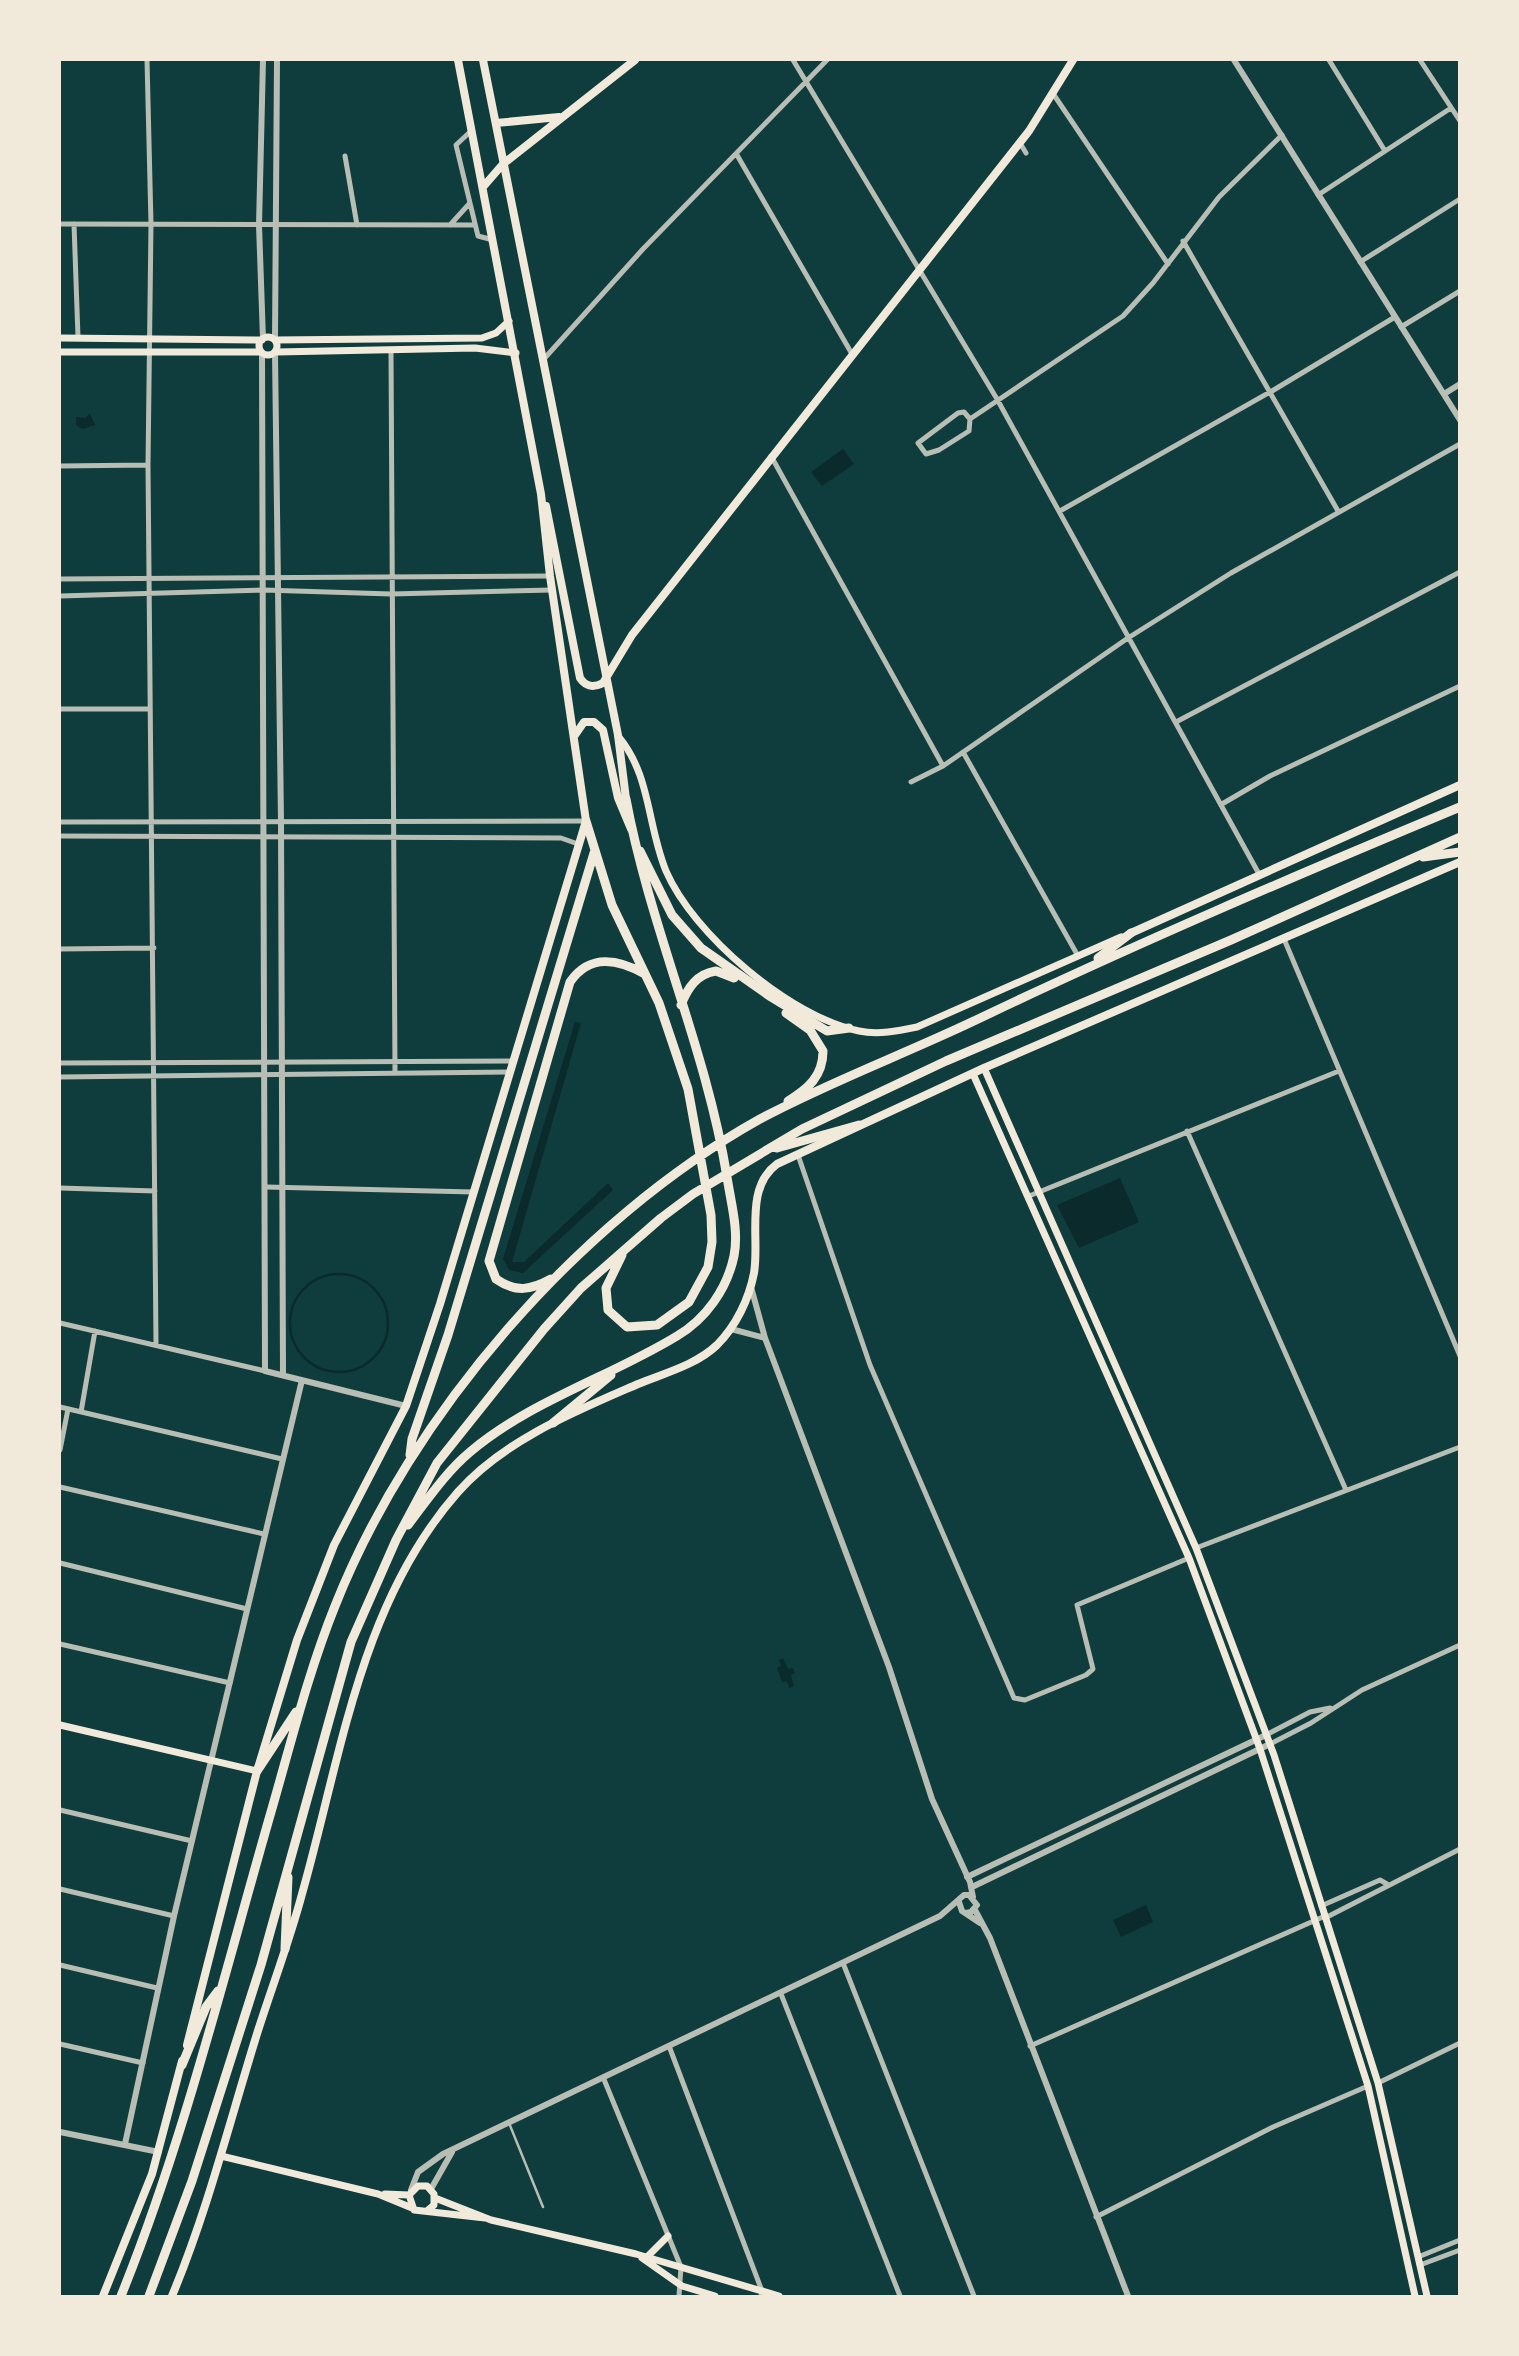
<svg xmlns="http://www.w3.org/2000/svg" width="1519" height="2356" viewBox="0 0 1519 2356" font-family="'Asap Condensed',sans-serif">
<style>
.water{fill:#0a2a2b}
.lines{fill:none;stroke-linecap:round;stroke-linejoin:round}
.stream{stroke:#0a2a2b;stroke-width:2.5}
.service{stroke:#b8beb3;stroke-width:2.5}
.minor{stroke:#b8beb3;stroke-width:5}
.tertiary{stroke:#b8beb3;stroke-width:6}
.secondary{stroke:#f1e9da;stroke-width:7}
.primary{stroke:#f1e9da;stroke-width:8}
.trunk{stroke:#f1e9da;stroke-width:9}
</style>
<rect width="100%" height="100%" fill="#0f3d3e"/>
<!-- water -->
<path class="water" d="M90 414 95 425 83 429 76 425V417L85 418Z
M843 449 854 464 822 486 811 472Z
M575 1022 581 1023 512 1262H524L608 1183 613 1190 523 1273 509 1270 503 1259Z
M1120 1178 1139 1222 1079 1248 1057 1205Z
M783 1658 788 1669 793 1668 795 1673 791 1675 794 1686 789 1688 787 1681 782 1682 777 1668 781 1666 779 1660Z
M1146 1905 1153 1922 1121 1937 1113 1920Z"/>
<g class="lines">
<!-- stream -->
<path class="stream" d="M290 1323a49 49 0 1 1 98 0a49 49 0 1 1-98 0Z"/>
<!-- service -->
<path class="service" d="M509 2123 543 2207"/>
<!-- minor -->
<path class="minor" d="M147 60 151 224 148 465 156 1344
M793 60 997 399 1259 874
M1329 60 1385 151
M1420 60 1460 121
M1054 95 1168 264
M471 131 456 145 478 236 493 240
M1020 143 1026 153
M737 155 852 354
M345 156 357 225
M1318 195 1451 108
M60 224 474 225
M74 224 78 337
M450 225 469 204
M1183 241 1338 511
M1360 262 1460 199
M1401 327 1460 291
M391 350 395 1073
M543 360 643 249 827 60
M970 419 969 431 939 450 926 454 918 443 958 413 964 412 970 419 1123 316 1153 283 1219 197 1282 135
M771 456 943 766
M60 466 148 465
M1060 511 1272 391 1395 317
M60 579 550 576
M60 596 264 590 391 594 552 590
M60 709H150
M1176 722 1460 572
M963 752 1078 956
M911 782 943 766 1128 638 1231 573 1460 444
M1222 804 1270 776 1460 686
M60 822 586 821
M60 836 561 838 578 844
M1284 939 1460 1356
M60 949 154 948
M60 1063 514 1061
M60 1077 511 1072
M1187 1131 1346 1490
M798 1155 870 1365 1014 1698 1025 1700 1086 1675 1093 1669 1077 1605 1189 1558
M266 1187 473 1192
M60 1188 155 1191
M1029 1196 1339 1071
M60 1323 265 1371
M60 1407 282 1459
M81 1412 95 1331
M60 1450 68 1409
M60 1487 264 1534
M1196 1548 1460 1447
M60 1563 247 1609
M60 1644 230 1683
M1266 1735 1310 1712 1330 1708
M1270 1744 1311 1723 1362 1690 1460 1645
M60 1810 192 1841
M60 1889 174 1916
M1321 1906 1380 1880 1387 1884
M1325 1918 1460 1849
M843 1963 974 2296
M60 1965 157 1988
M781 1994 900 2296
M60 2044 143 2063
M669 2046 762 2291 761 2296
M1030 2046 1325 1916
M603 2077 681 2267 679 2296
M1378 2083 1460 2043
M1096 2217 1273 2127 1368 2086
M1418 2257 1460 2240
M1420 2265 1460 2250"/>
<!-- tertiary -->
<path class="tertiary" d="M1234 60 1460 420
M263 339 259 225 263 60
M275 339 277 60
M262 353 265 1371 406 1406
M275 353 281 822 283 1375
M1444 394 1460 384
M751 1287 765 1338 889 1667 932 1799 970 1882 973 1897
M731 1329 765 1338
M967 1877 1266 1735
M972 1887 1270 1744
M959 1902 962 1911 980 1923
M975 1910 990 1938 1128 2296
M60 2132 159 2152
M125 2144 174 1916 302 1380
M431 2189 452 2152
M411 2190 418 2172 443 2154 940 1916 964 1895H969L977 1905 971 1912 966 1913"/>
<!-- secondary -->
<path class="secondary" d="M259 346a9 9 0 1 1 18 0a9 9 0 1 1-18 0Z
M60 338 262 340
M275 340 482 338 496 333 509 321
M60 352H261
M276 352 475 348 516 353
M618 736C651 775 647 825 666 871 693 934 790 1017 859 1031 878 1035 898 1031 917 1027L1121 937
M984 1068 1196 1548 1274 1755 1378 2083 1427 2296
M973 1074 1189 1558 1260 1749 1368 2086 1415 2296
M60 1725 257 1771
M221 2156 378 2194 412 2208
M385 2194 409 2195
M435 2198 491 2220 636 2254 779 2296
M427 2211 434 2205V2194L427 2186H418L409 2195 414 2210 485 2218
M647 2257 668 2236
M642 2258 682 2286 715 2296"/>
<!-- primary -->
<path class="primary" d="M483 60 618 735 626 799
M496 123 559 117
M483 187 503 164 635 60
M546 506 580 678C586 687 593 688 603 683L632 635 1029 131 1073 60
M575 735 584 722H594L603 730 618 798 631 829
M1131 933 1460 785
M187 2045 257 1771 297 1640 334 1545 406 1406 440 1304 586 821 550 576 541 494 458 60
M103 2296 152 2174 182 2061
M172 2296C207 2212 229 2124 256 2037 271 1989 289 1943 302 1894 341 1757 360 1603 458 1492 504 1440 576 1411 638 1384 665 1373 696 1365 717 1345 736 1326 749 1299 754 1273 760 1239 744 1188 777 1164L984 1068 1460 862"/>
<!-- trunk -->
<path class="trunk" d="M586 821 612 905 659 1003 688 1089 711 1215 712 1242 708 1267 689 1302 657 1325 627 1327 608 1310 606 1288 622 1255
M640 851 672 915 701 948 771 997 827 1031 849 1028
M1423 857 1460 852
M1098 958 1131 933
M681 1005C688 987 697 974 716 971L734 978
M786 1013 810 1030 823 1051C823 1076 808 1089 788 1101
M777 1148 859 1125
M551 1279C531 1290 516 1293 496 1279L489 1261 570 982C590 953 618 959 645 974
M553 1423 611 1375
M410 1455 412 1439 448 1335 594 853
M408 1525C427 1500 446 1472 470 1452 530 1401 610 1377 677 1336 706 1319 727 1289 734 1256 739 1231 731 1203 727 1177 706 1048 650 928 626 799
M257 1771 296 1712
M285 1949 288 1877
M182 2065 206 2007 218 1991
M121 2296C184 2140 224 1975 271 1812 291 1743 308 1673 335 1606 411 1414 579 1220 760 1119 829 1082 905 1054 976 1020 1135 944 1297 875 1460 807
M149 2296 192 2181 261 1965 351 1642 396 1540 437 1463 544 1329 581 1288 661 1218 693 1194 802 1129 946 1061 1231 940 1460 837"/>
</g>
<!-- border -->
<rect width="1519" height="2356" fill="none" stroke="#f1e9da" stroke-width="122"/>
</svg>
